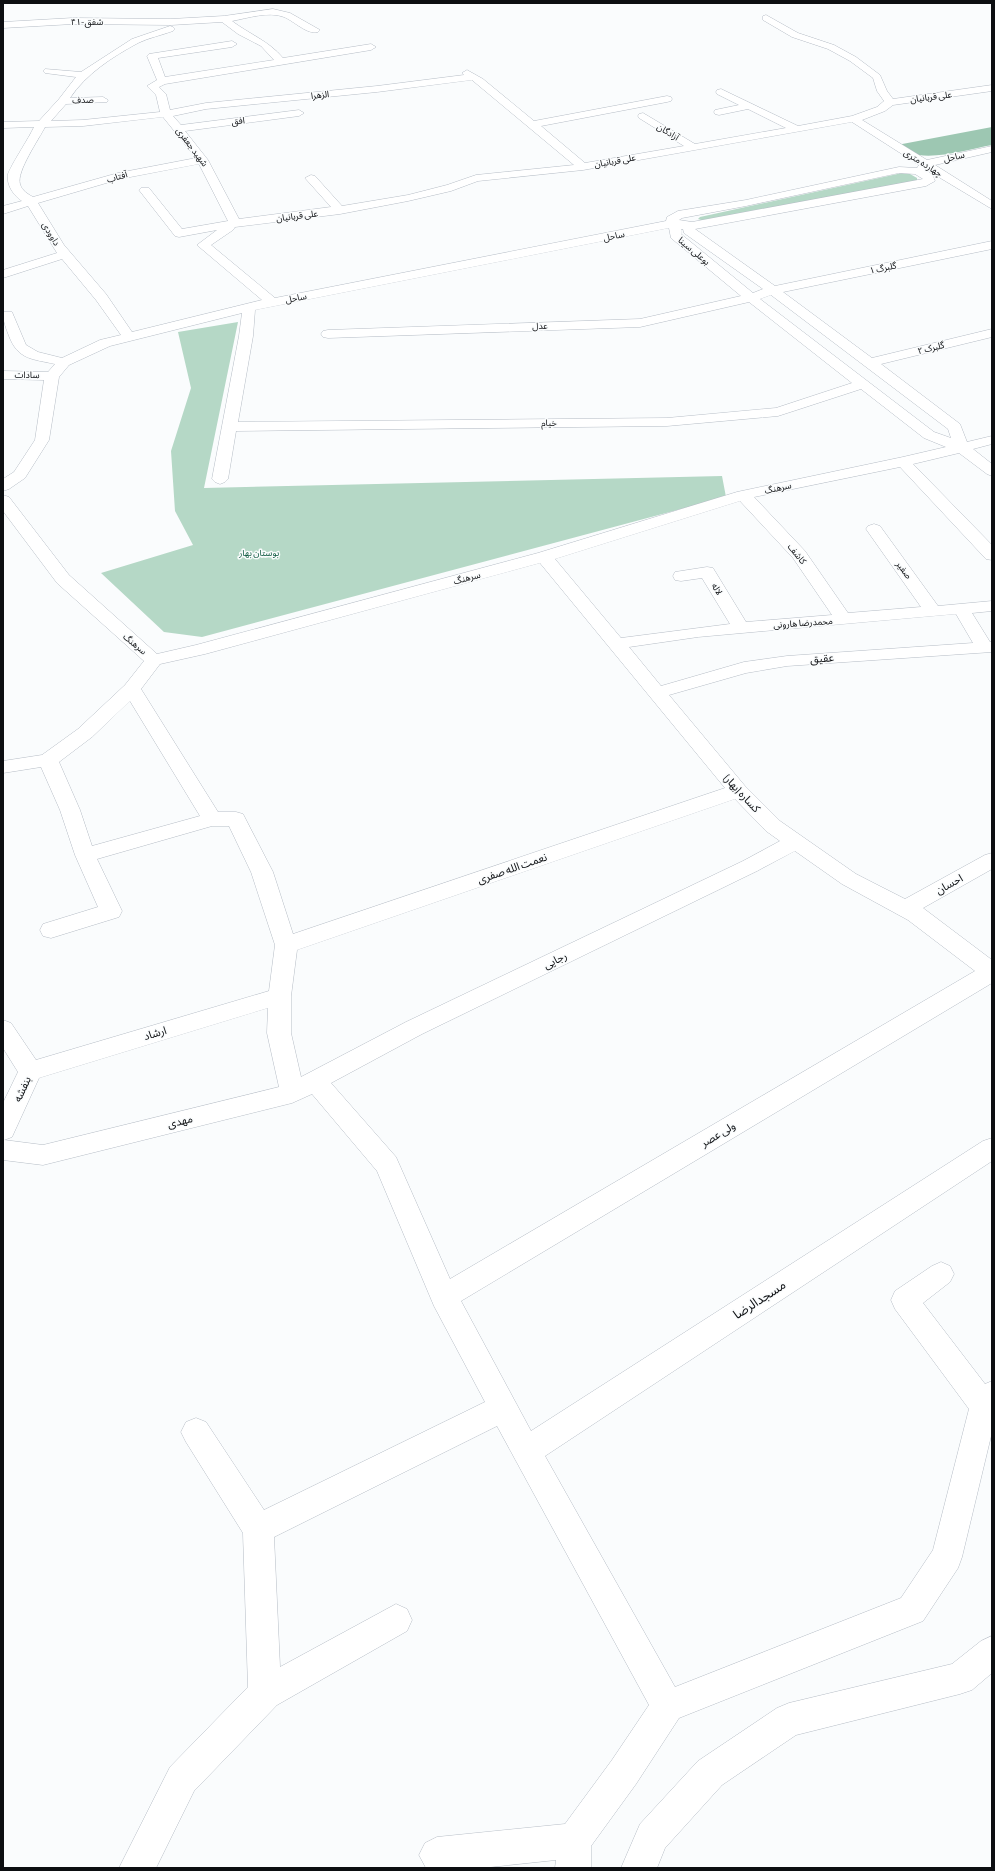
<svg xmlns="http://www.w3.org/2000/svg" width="995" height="1871" viewBox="0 0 995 1871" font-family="'Sofia Sans Condensed','Noto Sans Arabic',sans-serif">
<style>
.green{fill:#b5d8c6}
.forest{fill:#9dc7b2}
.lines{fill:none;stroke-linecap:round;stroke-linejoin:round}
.minor-casing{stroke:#b6bdc6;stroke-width:1}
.minor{fill:#fff;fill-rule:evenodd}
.labels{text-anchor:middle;stroke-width:3;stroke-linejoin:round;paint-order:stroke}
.far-street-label{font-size:9px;fill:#0c0e11;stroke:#fafcfd}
.far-park-label{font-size:9px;fill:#08553b;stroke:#fafcfd}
.street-label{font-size:11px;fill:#0c0e11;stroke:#fafcfd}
.near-street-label{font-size:13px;fill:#0c0e11;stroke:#fafcfd}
</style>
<rect width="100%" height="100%" fill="#fafcfd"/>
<!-- green -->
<path class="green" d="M902 173 910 174 917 178V182L704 221 698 219 700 217Z
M238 322 204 488 722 476 726 497 202 637 164 632 101 573 193 545 175 511 171 451 191 388 178 332Z"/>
<!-- forest -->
<path class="forest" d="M992 127V145C969 149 933 161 910 153 906 151 901 147 897 145Z"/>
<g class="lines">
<!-- minor casing -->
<g class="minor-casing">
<path id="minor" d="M273 9 290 13 320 30 318 32C307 35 294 21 284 17 269 11 248 18 232 21 249 34 269 41 283 58L371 44 376 47 371 50 165 84 159 87 166 94 170 110 206 103 377 86 464 75 462 73 467 70 483 79 534 121 667 96 671 97 672 99 671 101 667 102 541 126 585 163 684 146 639 118 638 116 639 114 643 113 695 144 786 128 748 109 719 115 715 114 714 112 715 110 739 105 717 94 716 92 717 90 721 89 798 126 852 116 877 107 884 101 877 91 873 78 850 61 828 49 792 37 763 20V16L766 15 798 33 834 45 856 57 880 75 887 91 893 99 992 85V91L893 105 885 111 862 120 927 160 992 146V152L935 165 992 201V209L927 170 933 176 935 181 926 186 695 229 775 286 992 241V249L783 292 872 358 992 329V337L881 364 960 424 967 442 992 436V444L973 449 992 464V476L987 474 959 453 913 464 992 545V560L986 559 900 467 754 497 805 551 848 613 921 607 866 529 868 526 874 524 880 526 938 606 992 601V611L972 613 990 642H992V652L787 666 746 673 669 695 745 786 780 821 856 874 905 899 985 855 992 853V869L923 908 992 960V983L461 1301 531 1431 983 1141 992 1138V1161L545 1456 675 1687 901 1598 933 1550 969 1409 895 1309 891 1300 895 1291 932 1266 941 1262 950 1266 954 1274 950 1282 923 1303 985 1384 992 1381V1432L962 1557 958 1568 923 1621 679 1718 636 1784 591 1846V1868H555L556 1860 481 1868H426L419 1855 425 1843 437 1837 565 1824 612 1760 649 1705 497 1426 274 1537 280 1667 396 1604 407 1609 412 1620 407 1631 277 1705 194 1791 156 1868H119L170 1767 248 1687 243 1533 186 1442 181 1432 186 1422 196 1418 206 1422 264 1510 485 1402 434 1306 377 1171 312 1094 292 1103 43 1165 3 1160V1103L18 1072 3 1048V1020L11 1023 36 1060 269 991 275 945 251 872 229 826H212L97 859 122 911 119 917 51 938 43 936 40 930 43 924 98 907 75 855 60 810 41 767 3 773V761L42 755 78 729 125 685 144 661 57 583 3 511V495L9 497 69 575 157 654 196 645 538 553 737 492 903 457 946 447 924 438 861 389 778 416 667 426 236 431 228 479 225 482 220 484 215 482 212 479 239 336 242 313 110 346 69 365 59 377 49 440 25 478 9 489 3 491V479L14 472 35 440 44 380 3 379V371L48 372 55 364C33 359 18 360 9 336 6 328 3 321 3 312H12L26 345 38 352 62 358 100 340 121 335 96 300 62 259 3 278V270L57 253 28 206 3 214V206L22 201C14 196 6 185 8 174 11 165 29 138 34 127L3 128V122L39 121 59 99 76 77 45 73 43 71 45 69 81 72 132 39 170 26 173 27 175 29 173 31C162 35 148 38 138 43 112 57 86 74 70 98L103 97 108 100 107 102 66 104 51 121 83 120 160 112 156 95 147 86 157 80 147 56 149 54 232 41 237 44 232 47 158 58 165 77 274 60 261 46 238 34 222 22 171 25 73 24 3 28V22L73 18 171 19 224 16ZM472 80 574 165 476 175 447 185 408 195 342 206 315 176 311 175 305 178 331 207 239 219 208 160 185 131 299 116 304 113 299 110 181 125 173 116 206 109 377 92ZM163 117 196 158 118 173 33 197C28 194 22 191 20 184 16 172 39 139 45 127L83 126ZM852 122 919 165 917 168 899 167 746 200 678 211 667 217 666 221 275 298 211 245 233 230 235 227 340 214 408 201 451 191 478 181 583 170ZM199 164 228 221 182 229 149 188H141L139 190 175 236 179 237 217 230 197 245 262 300 132 332 106 294 64 245 38 203 120 179ZM899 173 915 174 923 179 692 222 679 220 682 218 746 206ZM669 228 671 238 741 296 640 319 328 330 323 331 321 334 323 337 328 338 640 327 749 302 852 383 776 408 667 418 238 422 253 336 255 310ZM681 229H683L684 233 763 289 753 293 681 234ZM771 295 948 429 951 438 934 432 760 299ZM740 501 793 558 832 615 746 622 713 568 707 567 675 572 673 576 675 580 681 581 702 578 730 624 621 638 555 559ZM540 563 725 788 293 934 273 872 243 814 236 812H218L141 689 160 664 205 654ZM956 614 973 643 787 656 744 662 661 686 629 647 698 637ZM130 701 200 816 92 846 80 810 59 762 92 737ZM735 799 766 831 780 841 743 861 406 1022 301 1077 291 1033V996L297 950ZM795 851 842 884 908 920 975 971 450 1279 396 1157 331 1083 422 1034 757 871ZM268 1008 267 1033 279 1087 43 1145 4 1140 12 1137 39 1078Z
M992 1636V1673L972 1690 960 1694 796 1735 722 1785 665 1848 657 1868H621L640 1824 698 1761 777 1708 789 1703 952 1664 981 1641Z"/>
</g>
<!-- minor -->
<use href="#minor" class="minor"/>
</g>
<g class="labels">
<!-- far-street labels -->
<g class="far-street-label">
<text x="87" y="25">شفق-۴۱</text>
<text transform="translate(320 95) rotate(-6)" y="3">الزهرا</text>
<text transform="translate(931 97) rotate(-7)" y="3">علی قربانیان</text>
<text transform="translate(83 100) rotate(-1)" y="3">صدف</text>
<text transform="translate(238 121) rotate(-7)" y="3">افق</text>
<text transform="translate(668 132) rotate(32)" y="3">آزادگان</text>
<text transform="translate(192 147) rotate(53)" y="3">شهید جعفری</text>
<text transform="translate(954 157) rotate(-13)" y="3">ساحل</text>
<text transform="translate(615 161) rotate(-10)" y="3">علی قربانیان</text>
<text transform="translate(923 163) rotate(32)" y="3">چهارده متری</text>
<text transform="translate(117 177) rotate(-16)" y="3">آفتاب</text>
<text transform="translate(297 216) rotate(-7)" y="3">علی قربانیان</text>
<text transform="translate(51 234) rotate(59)" y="3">داوودی</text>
<text transform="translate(614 236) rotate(-12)" y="3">ساحل</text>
<text transform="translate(694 251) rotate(40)" y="3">بوعلی سینا</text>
<text transform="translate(883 268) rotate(-12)" y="3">گلبرگ ۱</text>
<text transform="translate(296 298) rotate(-11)" y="3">ساحل</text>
<text transform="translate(540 326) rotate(-2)" y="3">عدل</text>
<text transform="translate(931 348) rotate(-14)" y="3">گلبرک ۲</text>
<text transform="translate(27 375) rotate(1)" y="3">سادات</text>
<text transform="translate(549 423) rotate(-1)" y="3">خیام</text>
<text transform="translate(778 488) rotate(-12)" y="3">سرهنگ</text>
<text transform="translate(797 554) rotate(51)" y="3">کاشف</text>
<text transform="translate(904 570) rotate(54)" y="3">صفیر</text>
<text transform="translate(467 578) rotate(-15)" y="3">سرهنگ</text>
<text transform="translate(717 589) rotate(58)" y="3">لاله</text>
<text transform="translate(803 623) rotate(-4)" y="3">محمدرضا هارونی</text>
<text transform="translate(135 644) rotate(40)" y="3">سرهنگ</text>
</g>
<!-- far-park labels -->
<g class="far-park-label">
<text x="259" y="556">بوستان بهار</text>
</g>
<!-- street labels -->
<g class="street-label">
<text transform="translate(822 658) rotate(-4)" y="4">عقیق</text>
<text transform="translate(742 793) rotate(47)" y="4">کساره (بهار)</text>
<text transform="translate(512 868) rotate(-19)" y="4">نعمت الله صفری</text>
<text transform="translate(949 884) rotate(-29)" y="4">احسان</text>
<text transform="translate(555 960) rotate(-26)" y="4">رجایی</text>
<text transform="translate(155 1033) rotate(-17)" y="4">ارشاد</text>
<text transform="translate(22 1089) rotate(-65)" y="4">بنفشه</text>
<text transform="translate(180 1121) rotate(-14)" y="4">مهدی</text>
<text transform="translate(718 1134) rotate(-31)" y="4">ولی عصر</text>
</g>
<!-- near-street labels -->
<g class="near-street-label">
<text transform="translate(759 1299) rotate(-33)" y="5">مسجدالرضا</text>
</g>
</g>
<!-- border -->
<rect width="995" height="1871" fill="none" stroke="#0c0e11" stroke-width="8"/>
</svg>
